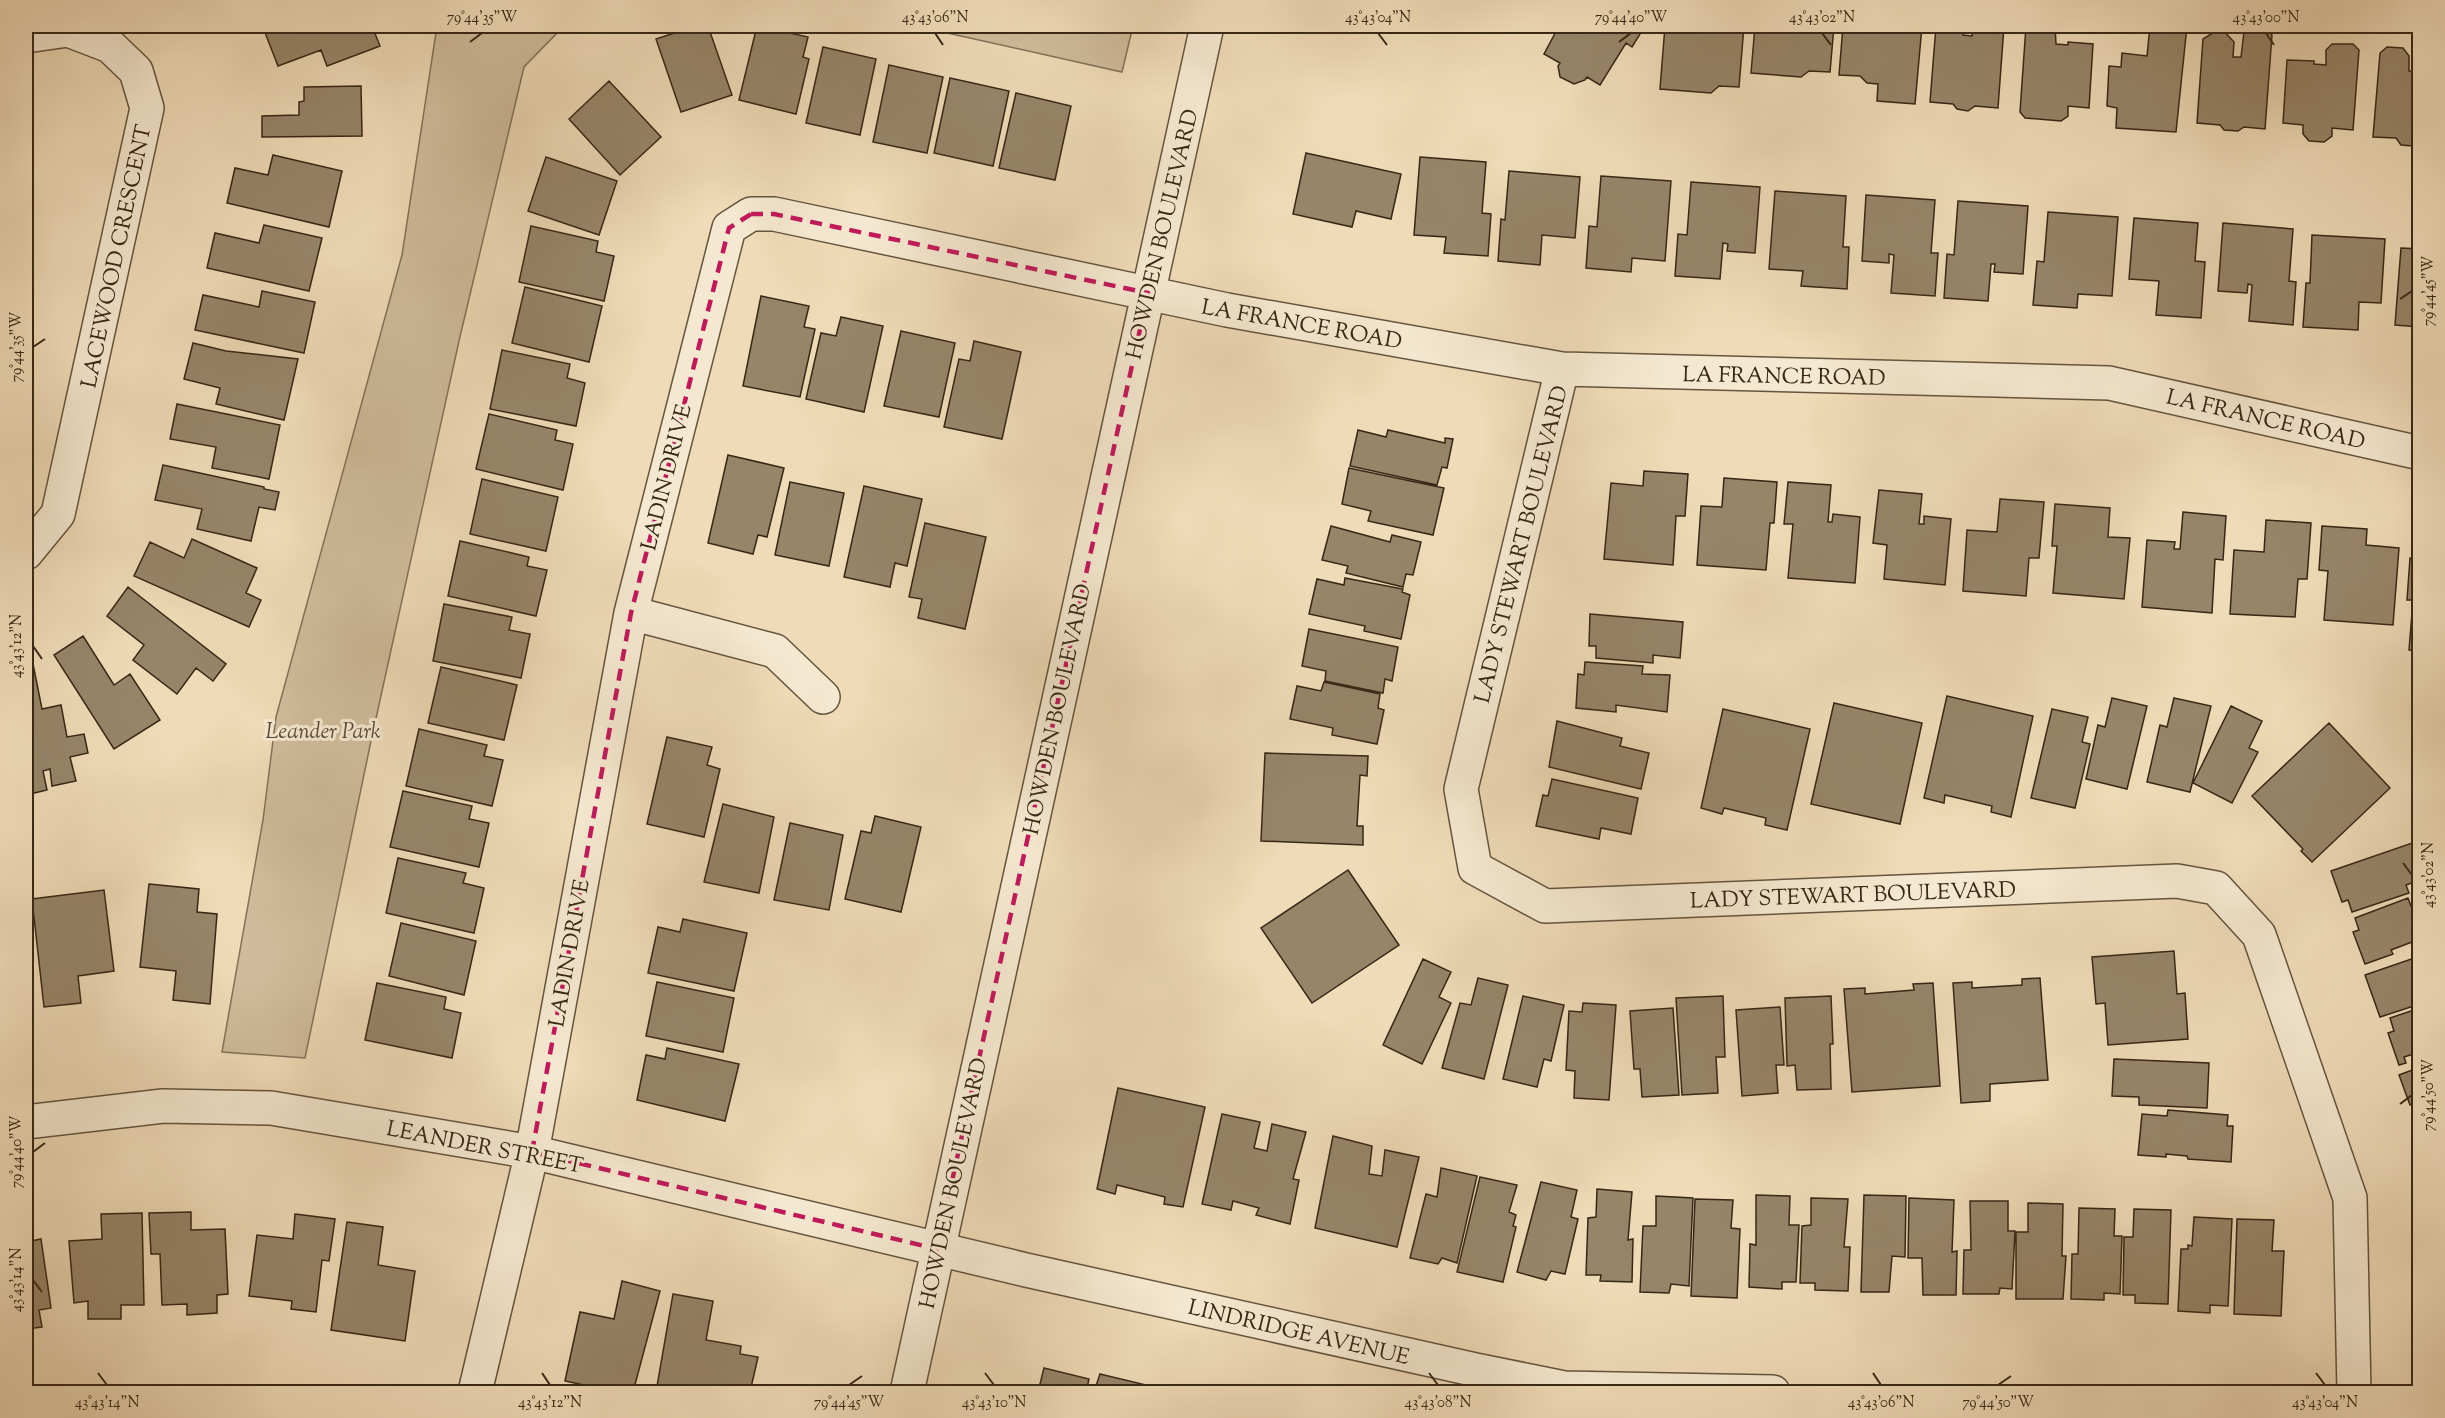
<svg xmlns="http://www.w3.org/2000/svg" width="2445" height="1418" viewBox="0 0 2445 1418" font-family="'Sorts Mill Goudy',serif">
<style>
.green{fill:#d0bc9c;stroke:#847259;stroke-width:1.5}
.building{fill:#97856a;stroke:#372716;stroke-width:1.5}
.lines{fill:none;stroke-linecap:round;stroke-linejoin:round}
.minor-casing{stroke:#65543e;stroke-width:36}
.minor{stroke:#f5e8d0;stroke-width:33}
.marked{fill:none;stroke:#c2185b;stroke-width:4.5;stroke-dasharray:12 8;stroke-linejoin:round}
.ticks{fill:none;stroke:#372716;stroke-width:2}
.labels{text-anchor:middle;stroke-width:6;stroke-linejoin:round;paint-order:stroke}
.street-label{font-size:22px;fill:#372716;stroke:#f5e8d0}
.park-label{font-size:22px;font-style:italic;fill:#5d4c38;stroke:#f5e8d0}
.neatline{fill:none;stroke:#372716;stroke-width:2}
.ticks-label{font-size:15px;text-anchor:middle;fill:#372716}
</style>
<rect width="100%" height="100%" fill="#efdbb7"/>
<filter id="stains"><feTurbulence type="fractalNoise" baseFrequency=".00333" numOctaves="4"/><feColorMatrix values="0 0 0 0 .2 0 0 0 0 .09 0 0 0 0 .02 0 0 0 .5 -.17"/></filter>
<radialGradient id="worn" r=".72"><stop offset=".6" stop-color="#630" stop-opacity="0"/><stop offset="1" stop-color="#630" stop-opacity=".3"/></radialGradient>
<!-- green -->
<path class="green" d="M437 26H564L524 67 459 341 371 741 305 1058 222 1052 263 820 276 717 402 255Z
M916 26H1133L1122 72Z"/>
<!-- building -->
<path class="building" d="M275 26H372L380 46 327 66 321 50 278 66 264 30Z
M696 26H708L732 95 681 112 656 39Z
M757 26 808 37 803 57 809 59 796 114 739 100Z
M1559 26H1645L1632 47 1626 43 1600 85 1587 77 1585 80 1574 84 1560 77 1558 66 1560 63 1544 54Z
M1665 26H1744L1739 87 1719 86 1711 93 1660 89Z
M1755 26H1834L1830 72 1809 71 1801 77 1751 73Z
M1843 26H1922L1915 104 1877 101 1878 84 1867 83 1860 76 1839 75Z
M1936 26H1964L1963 35 1972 36 1973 26H2004L1998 108 1975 106 1968 111 1957 109 1953 104 1930 102Z
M2026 26H2055L2056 44 2068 45V42L2093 44 2089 108 2068 106V116L2061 121 2025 118 2020 112Z
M2150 26H2187L2176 132 2116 128 2117 108 2107 106 2109 66 2121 67 2122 53 2147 56Z
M2256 26H2262L2272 35 2265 129 2244 127 2238 131 2224 130 2220 125 2197 123 2203 39 2221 28 2234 42 2233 57H2241L2244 32Z
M2332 44H2353L2359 50 2353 130 2332 128V136L2324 142 2309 141 2303 134V125L2283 123 2287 60 2314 61V64L2326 65V50Z
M823 47 876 59 860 135 806 123Z
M2387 47 2403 48 2409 56V71L2417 72 2420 48V141L2413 146 2401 145 2396 138 2373 137 2380 53Z
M889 65 943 77 927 153 873 142Z
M950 78 1009 91 993 166 934 153Z
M609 81 661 137 620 175 569 119Z
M361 86 362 136 262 137V116L299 115V102L304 101V87Z
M1016 93 1071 106 1055 180 999 168Z
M1306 153 1401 174 1391 219 1356 211 1352 227 1293 214Z
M273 155 342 171 329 227 227 203 235 168 268 175Z
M546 157 617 181 599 235 528 211Z
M1420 157 1486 162 1482 213 1491 214 1488 256 1444 253 1446 237 1414 235Z
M1509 171 1580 177 1575 238 1542 235 1540 265 1498 261 1501 219 1505 220Z
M1601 176 1671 181 1665 261 1632 258 1631 272 1586 268 1589 226 1597 227Z
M1691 182 1760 187 1755 253 1727 251 1728 244 1723 243 1720 279 1675 276 1678 234 1687 235Z
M1775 191 1846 196 1843 247H1849L1847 289 1801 286 1803 271 1769 269Z
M1866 195 1935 200 1931 253H1938L1935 296 1891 293 1894 255 1889 254V263L1862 261Z
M1958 201 2028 206 2023 274 1994 272 1995 264H1991L1988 301 1944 298 1947 254 1954 255Z
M2048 212 2118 217 2112 296 2078 294 2077 308 2033 305 2037 261 2044 262Z
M2134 218 2198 223 2195 261 2205 262 2201 318 2156 315 2159 281 2129 279Z
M2223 223 2293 229 2289 281 2296 282 2293 325 2249 321 2252 285 2248 284 2247 293 2218 291Z
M264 225 322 238 309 291 207 268 215 233 259 243Z
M531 226 598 241 596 252 614 256 604 301 519 282Z
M2312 235 2385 239 2381 303 2359 302 2358 330 2303 327 2306 283H2310Z
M2401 248 2420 249V327L2395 325Z
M525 287 602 306 589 362 512 343Z
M262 291 315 302 304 353 195 330 203 295 259 307Z
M761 296 809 306 804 327 815 329 800 397 743 386Z
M841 317 883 326 864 412 806 399 821 333 836 336Z
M901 331 955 343 939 417 884 406Z
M974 341 1021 352 1002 439 944 427 959 359 970 361Z
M193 343 226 351 298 359 284 420 216 404 220 388 184 379Z
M502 350 570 364 567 378 585 383 576 426 490 409Z
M177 404 280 425 269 479 212 468 216 447 170 439Z
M489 414 557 430 555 440 573 444 563 490 476 469Z
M1358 430 1386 437 1388 430 1445 443V438L1453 439 1447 468 1442 467 1437 485 1350 466Z
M728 455 784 468 767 537 758 535 753 554 708 543Z
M163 465 264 487V489L279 492 275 510 259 507 251 541 197 529 202 509 155 500Z
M1349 468 1444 488 1433 535 1368 521 1371 511 1342 504Z
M1644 471 1688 474 1685 516H1676L1673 565 1604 559 1611 483 1643 486Z
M1724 478 1777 482 1774 523H1770L1766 570 1697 565 1701 506 1722 507Z
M482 479 558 497 546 551 470 534Z
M790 482 844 493 829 566 775 555Z
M1788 482 1831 485 1828 522H1832L1833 514 1860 517 1855 583 1788 578 1793 524H1784Z
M864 486 922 499 907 566 895 563 890 587 844 577Z
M1879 490 1922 494 1919 524H1924V516L1951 519 1945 585 1884 579 1887 545 1873 543Z
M2000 499 2044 502 2039 558H2029L2026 596 1963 591 1967 530 1997 532Z
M2055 504 2110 508 2108 537 2130 538 2124 599 2053 593 2057 546H2052Z
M2183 512 2226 516 2223 560 2215 559 2212 613 2142 607 2147 540 2175 542 2174 549H2180Z
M2266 520 2311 523 2307 579H2298L2295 617 2230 614 2234 550 2264 552Z
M925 523 986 537 965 629 918 618 922 599 909 597Z
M1331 526 1390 542 1392 535 1421 542 1413 575 1406 574 1403 587 1346 573 1348 566 1322 560Z
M2322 526 2367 529 2366 545 2399 548 2393 625 2324 620 2328 571 2319 570Z
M192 539 257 568 246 593 261 600 249 627 134 576 150 542 184 558Z
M460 541 529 557 527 566 547 570 536 616 448 596Z
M2410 558H2420V651L2409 650 2413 600H2407Z
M1345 578 1403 589 1402 592 1410 595 1401 639 1364 631 1365 626 1309 614 1317 579 1344 585Z
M128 587 226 664 213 681 196 668 177 694 133 660 144 645 107 616Z
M444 604 512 617 509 630 530 634 521 678 433 661Z
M1590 614 1683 622 1680 658 1653 655V663L1596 658V646H1589Z
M1309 629 1398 647 1392 681 1385 679 1383 693 1325 681 1326 671 1302 666Z
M83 636 114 685 130 674 160 720 114 749 54 655Z
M1585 662 1643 666 1642 674 1670 675 1667 712 1616 705V712L1576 708 1578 674 1584 675Z
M33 664 42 709 61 705 67 737 84 734 88 753 70 757 76 781 52 786 50 769 43 771 47 790 26 795V666Z
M441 667 517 685 504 740 428 723Z
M1324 682 1380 694 1378 708 1384 710 1377 744 1332 735 1333 728 1290 719 1297 686 1321 691Z
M1947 696 2033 716 2011 817 1991 812 1992 806 1945 795 1944 803 1924 798Z
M2112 698 2147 706 2127 789 2086 779 2098 725 2105 727Z
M2174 698 2211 706 2190 792 2147 782 2160 725 2167 727Z
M1834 703 1922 723 1900 824 1811 804Z
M2231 706 2262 721 2249 748 2258 752 2232 803 2193 783Z
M1723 709 1810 729 1787 830 1765 825 1766 818 1724 808 1722 814 1701 808Z
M2052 709 2088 717 2082 742 2090 744 2075 808 2031 798Z
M1557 721 1622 738 1620 746 1649 753 1641 789 1549 767Z
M2329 723 2390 788 2312 862 2301 851 2303 849 2252 796Z
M419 729 487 745 484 756 503 760 492 806 406 786Z
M667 737 712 747 707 765 720 769 704 837 647 824Z
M1265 753 1368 756 1367 776 1360 775 1357 826H1363V845L1261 841Z
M1552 779 1638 798 1631 834 1601 828 1599 839 1536 826 1543 795 1548 796Z
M403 791 472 806 469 819 489 823 479 867 390 847Z
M723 804 774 817 759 893 704 882Z
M875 816 921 827 901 912 845 899 861 831 871 833Z
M790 823 843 835 829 910 774 900Z
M2418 841 2420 880 2406 885 2409 893 2352 912 2348 900 2342 902 2331 871Z
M398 858 466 873 463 883 484 888 474 933 386 913Z
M1348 870 1399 945 1312 1003 1261 928Z
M149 884 199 889 197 912 217 914 210 1004 173 1000 176 971 140 967Z
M104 890 114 971 78 976 81 1003 44 1007 32 899Z
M2408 898 2411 906 2420 903V939L2391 950 2393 954 2365 964 2353 932 2359 930 2355 918Z
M683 919 747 933 734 991 648 973 658 927 680 932Z
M401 923 476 941 464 995 389 976Z
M2174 951 2177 994 2185 993 2188 1039 2108 1045 2105 1003 2096 1004 2092 957Z
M2420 956V1004L2380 1017 2365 975Z
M1423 959 1451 972 1439 997 1451 1003 1422 1064 1383 1045Z
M26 967 32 1009 26 1010Z
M1478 978 1508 985 1484 1079 1442 1068 1460 1003 1471 1005Z
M2040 978 2048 1080 1990 1084V1101L1961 1103 1953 983 1972 982V988L2022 985V979Z
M657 982 734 998 723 1052 646 1036Z
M377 983 446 997 444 1009 461 1013 452 1058 365 1040Z
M1933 983 1940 1086 1852 1092 1844 989 1865 988V994L1914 990 1913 984Z
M1523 996 1564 1005 1551 1061 1544 1059 1537 1087 1503 1079Z
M1723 996 1725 1057H1716L1718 1093 1682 1095 1676 998Z
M1831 996 1833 1044H1830L1831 1089 1797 1090 1795 1065 1787 1066 1785 998Z
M1583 1003 1616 1005 1609 1100 1574 1098 1575 1071 1566 1070 1569 1011 1582 1012Z
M1780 1007 1784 1065H1776L1778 1093 1742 1096 1736 1010Z
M1673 1008 1679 1095 1642 1097 1640 1069H1634L1630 1011Z
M2420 1008V1052L2404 1057 2406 1063 2399 1065 2388 1033 2394 1031 2390 1018Z
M667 1048 739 1064 725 1121 637 1100 646 1055 665 1059Z
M2114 1059 2209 1063 2207 1108 2139 1105V1097L2112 1096Z
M2420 1067V1116L2414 1103 2410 1105 2399 1075Z
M1118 1088 1205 1107 1183 1207 1164 1204 1165 1197 1117 1185 1115 1194 1097 1189Z
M2168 1110 2228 1115 2227 1126H2233L2231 1162 2188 1159 2187 1156 2166 1154V1157L2138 1155 2142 1114 2167 1116Z
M1222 1114 1260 1122 1254 1148 1267 1151 1272 1124 1306 1132 1293 1179 1299 1180 1290 1224 1256 1215 1259 1208 1233 1201 1231 1210 1202 1204Z
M2420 1121V1140L2413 1123Z
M1333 1136 1372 1146 1369 1174 1382 1176 1385 1150 1419 1157 1397 1247 1315 1228Z
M1441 1168 1477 1176 1457 1263 1442 1258 1438 1264 1410 1258 1426 1194 1437 1197Z
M1480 1177 1517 1185 1509 1212 1516 1215 1513 1226 1516 1227 1503 1282 1457 1272Z
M1541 1182 1577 1190 1571 1217 1578 1219 1565 1274 1551 1271 1546 1280 1517 1272Z
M1597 1189 1632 1192 1628 1240 1633 1239 1632 1282 1600 1281 1601 1275H1586L1588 1218 1596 1217Z
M1756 1195 1790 1196 1789 1225H1799L1796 1282H1782V1289L1749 1287 1750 1244 1756 1245Z
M1864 1195 1906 1196 1905 1257 1892 1256 1889 1292H1861Z
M1656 1196 1693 1198 1689 1286 1671 1284 1669 1293 1640 1292 1643 1226H1656Z
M1811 1198 1848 1199 1844 1247H1850L1848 1291 1815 1290V1283H1800L1802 1226 1811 1225Z
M1909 1198 1954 1200 1952 1252 1957 1251 1956 1295H1923L1922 1258H1908Z
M1695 1199 1733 1200 1731 1228 1740 1229 1737 1298 1691 1296Z
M1970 1201H2008V1231H2015L2012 1289 2000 1288 1999 1294H1963L1964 1250H1971Z
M2028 1203 2063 1204 2062 1256H2066L2063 1299H2016V1232H2028Z
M2079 1208 2115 1209 2114 1236H2122L2120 1294 2104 1293V1300L2071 1299 2072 1254H2078Z
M2134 1209 2171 1210 2168 1304 2135 1303V1295H2123L2124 1237H2133Z
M191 1212V1230L225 1229 228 1294 217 1295V1313L187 1315V1304L162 1305 160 1254H151L149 1213Z
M142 1213 144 1305H121V1319H88V1301L74 1303 69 1241 102 1239 101 1214Z
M295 1214 335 1219 329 1261 322 1260 316 1312 291 1309 292 1301 249 1296 257 1235 293 1239Z
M2194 1217 2232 1219 2228 1306 2210 1305V1313L2178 1311 2181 1249H2188V1245L2192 1246Z
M2237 1219 2274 1220 2272 1251H2284L2281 1316 2234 1314Z
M347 1222 383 1227 378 1265 415 1271 405 1341 331 1330Z
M41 1239 51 1308 39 1310 42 1327 26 1329V1242Z
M622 1281 660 1291 633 1392H616L565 1381 580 1312 614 1319Z
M673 1294 713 1301 706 1340 741 1346 740 1354 758 1357 750 1392H656Z
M1044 1368 1089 1379 1086 1392H1038Z
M1100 1374 1146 1385 1144 1392H1094Z"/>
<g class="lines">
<!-- minor casing -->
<g class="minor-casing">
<path id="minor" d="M26 36 68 30 110 46 136 71 147 108 58 514 26 553
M1562 369 1461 789 1475 868 1545 906 2177 881 2216 888 2259 935 2350 1198 2354 1392
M631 613 775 651 823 697
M26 1122 163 1106 271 1108 532 1152 1026 1270 1476 1370 1564 1388 1773 1392
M475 1392 532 1152 631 613 729 228 751 214H774L1227 310 1562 369 2109 383 2420 453
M907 1392 1207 26"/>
</g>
<!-- minor -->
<use href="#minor" class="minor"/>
</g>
<!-- marked area -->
<path class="marked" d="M751 214H774L1148 293 937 1249 532 1152 631 613 729 228Z"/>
<!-- ticks -->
<path class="ticks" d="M935 33 943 45M1378 33 1387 45M1822 33 1831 45M2266 33 2274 45M470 42 482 33M1619 42 1631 33M2400 299 2412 291M33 347 45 339M33 646 42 659M2403 863 2412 875M2400 1104 2412 1095M33 1152 45 1143M33 1280 42 1292M98 1373 107 1385M542 1373 550 1385M985 1373 994 1385M1429 1373 1438 1385M1873 1373 1881 1385M2316 1373 2325 1385M849 1385 862 1376M1998 1385 2011 1376"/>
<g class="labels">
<!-- street labels -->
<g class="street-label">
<text transform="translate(1161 234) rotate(-77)" y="8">HOWDEN BOULEVARD</text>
<text transform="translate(115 256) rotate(-78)" y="8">LACEWOOD CRESCENT</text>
<text transform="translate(1302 323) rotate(10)" y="8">LA FRANCE ROAD</text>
<text transform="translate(1784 375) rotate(1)" y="8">LA FRANCE ROAD</text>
<text transform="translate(2266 418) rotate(13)" y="8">LA FRANCE ROAD</text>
<text transform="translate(665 477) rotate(-76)" y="8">LADIN DRIVE</text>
<text transform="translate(1520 544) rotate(-76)" y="8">LADY STEWART BOULEVARD</text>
<text transform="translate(1056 709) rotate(-78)" y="8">HOWDEN BOULEVARD</text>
<text transform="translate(1853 894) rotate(-2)" y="8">LADY STEWART BOULEVARD</text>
<text transform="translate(568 953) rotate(-80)" y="8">LADIN DRIVE</text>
<text transform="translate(485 1146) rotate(11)" y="8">LEANDER STREET</text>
<text transform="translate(952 1183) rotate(-78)" y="8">HOWDEN BOULEVARD</text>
<text transform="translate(1299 1331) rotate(13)" y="8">LINDRIDGE AVENUE</text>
</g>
<!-- park labels -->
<g class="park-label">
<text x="323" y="738">Leander Park</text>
</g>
</g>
<!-- margin -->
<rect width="2445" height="1418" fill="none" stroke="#efdbb7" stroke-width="66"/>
<rect x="33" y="33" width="2379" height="1352" class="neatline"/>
<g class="ticks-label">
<text x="482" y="22">79°44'35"W</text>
<text x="935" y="22">43°43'06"N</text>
<text x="1378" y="22">43°43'04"N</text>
<text x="1631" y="22">79°44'40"W</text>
<text x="1822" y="22">43°43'02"N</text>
<text x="2266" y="22">43°43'00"N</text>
<text transform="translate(2428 291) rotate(-90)" y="5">79°44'45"W</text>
<text transform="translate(16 347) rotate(-90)" y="5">79°44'35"W</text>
<text transform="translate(16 646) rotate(-90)" y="5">43°43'12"N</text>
<text transform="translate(2428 875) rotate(-90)" y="5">43°43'02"N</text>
<text transform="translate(2428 1095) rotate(-90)" y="5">79°44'50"W</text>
<text transform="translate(16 1152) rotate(-90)" y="5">79°44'40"W</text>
<text transform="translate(16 1280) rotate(-90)" y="5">43°43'14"N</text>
<text x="107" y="1407">43°43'14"N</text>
<text x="550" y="1407">43°43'12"N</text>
<text x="849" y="1407">79°44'45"W</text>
<text x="994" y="1407">43°43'10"N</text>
<text x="1438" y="1407">43°43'08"N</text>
<text x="1881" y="1407">43°43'06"N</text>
<text x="1998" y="1407">79°44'50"W</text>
<text x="2325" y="1407">43°43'04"N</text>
</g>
<rect width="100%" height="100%" filter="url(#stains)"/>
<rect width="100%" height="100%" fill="url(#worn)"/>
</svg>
